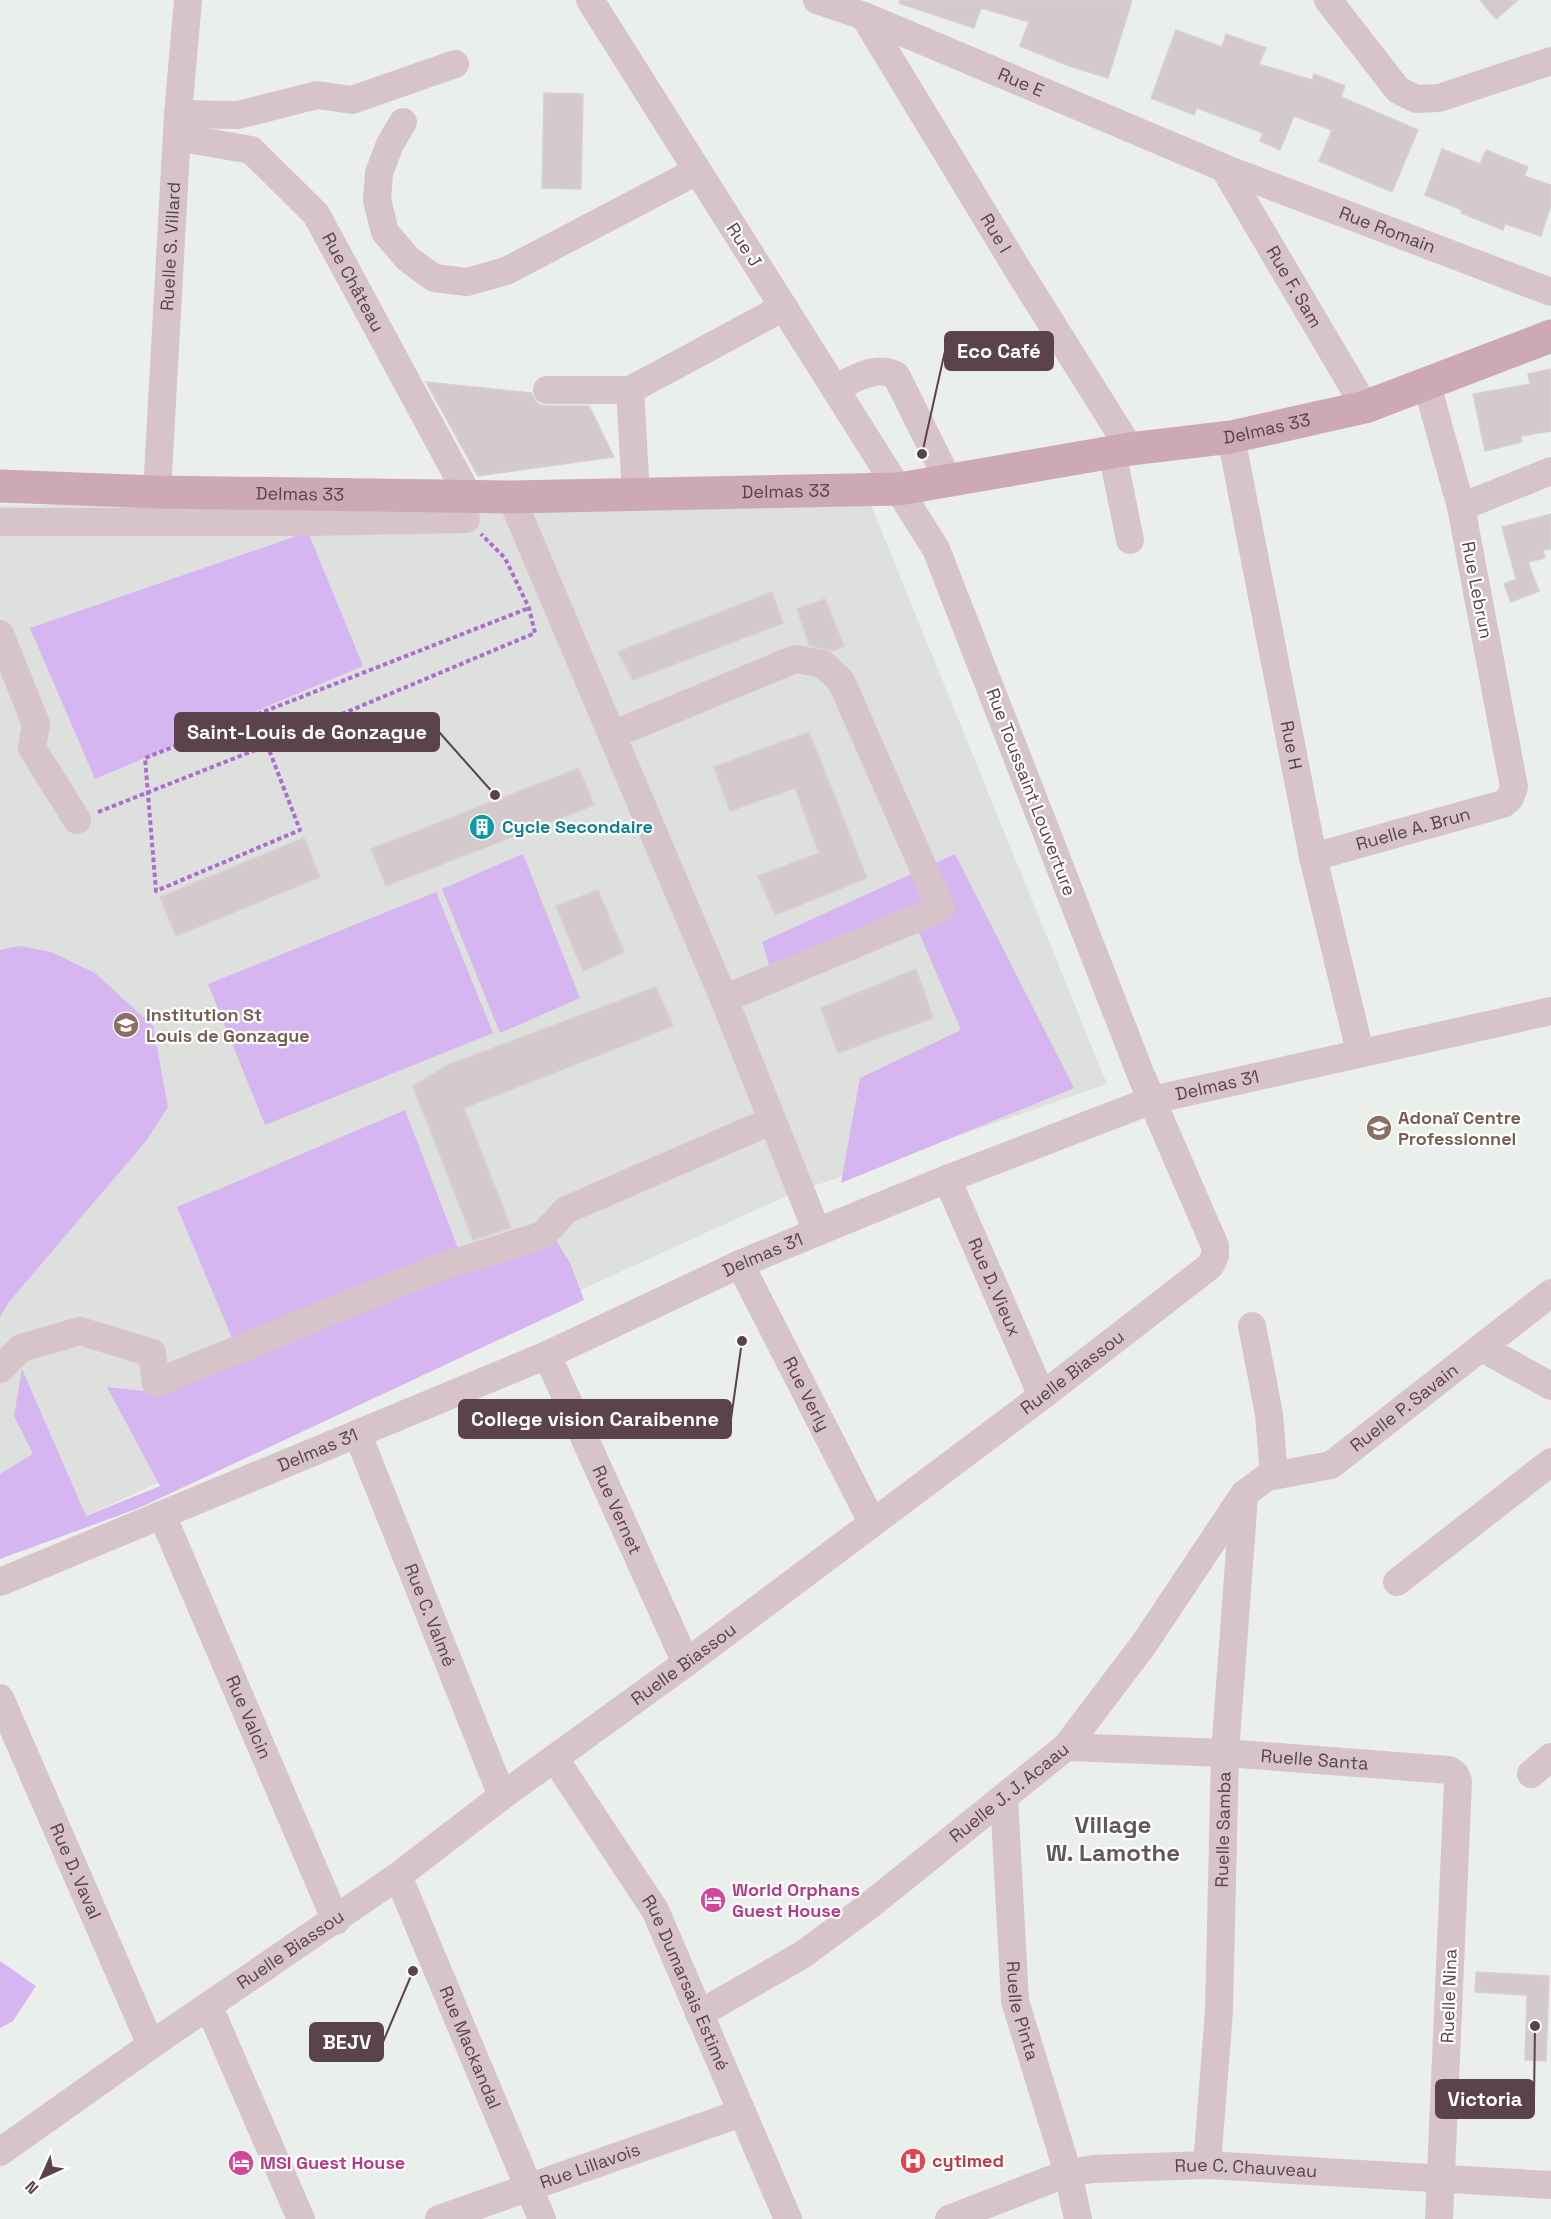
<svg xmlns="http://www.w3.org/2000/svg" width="1551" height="2219" viewBox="0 0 1551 2219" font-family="'Space Grotesk',sans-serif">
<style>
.education{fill:#dde0dd}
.green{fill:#d5b6f0}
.building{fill:#d4cacc;stroke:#d8cfd0;stroke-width:1.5}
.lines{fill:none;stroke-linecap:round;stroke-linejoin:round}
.path{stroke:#ad6cd0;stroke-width:4;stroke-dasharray:4.5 3;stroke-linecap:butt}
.minor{stroke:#d7c4cb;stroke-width:28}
.major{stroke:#cda9b6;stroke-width:33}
.labels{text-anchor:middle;stroke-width:4.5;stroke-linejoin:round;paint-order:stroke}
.street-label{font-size:18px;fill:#5a434c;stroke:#fff}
.culture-label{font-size:18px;font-weight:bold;fill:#0d838f;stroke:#fff;text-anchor:start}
.education-label{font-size:18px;font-weight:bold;fill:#785e54;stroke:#fff;text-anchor:start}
.hotel-label{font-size:18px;font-weight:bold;fill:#b23c85;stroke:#fff;text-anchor:start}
.health-label{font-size:18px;font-weight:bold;fill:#be3a42;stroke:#fff;text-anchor:start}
.district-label{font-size:24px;font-weight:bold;fill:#61585b;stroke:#fff}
.leader{fill:none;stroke:#5a434c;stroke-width:2}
.callout-dot{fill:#5a434c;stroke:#fff;stroke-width:2}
.callout{fill:#5a434c;stroke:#5a434c;stroke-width:2}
.callout-label{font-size:20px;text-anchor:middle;font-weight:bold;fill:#fff}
</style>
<rect width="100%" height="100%" fill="#ebefec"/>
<!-- education -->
<path class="education" d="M864 488 1107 1084 791 1194 0 1555V506L636 495Z"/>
<!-- green -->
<path class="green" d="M308 532 363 666 95 779 30 628Z
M523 854 580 998 500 1033 442 889Z
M955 854 1074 1088 841 1183 860 1078 961 1030 910 912 769 965 762 942Z
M436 892 493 1033 265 1125 208 984Z
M19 946 51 952 95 973 153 1026 168 1107 146 1141 9 1302 0 1317V950Z
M405 1110 461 1256 237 1350 177 1207Z
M554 1237 570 1263 584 1300 139 1508 0 1559V1474L33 1454 14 1416 22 1369 86 1516 160 1486 107 1387 154 1392Z
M0 1961 36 1986 13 2021 0 2028Z"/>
<!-- building -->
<path class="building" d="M900 0H1132L1108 78 1069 66 1020 46 1029 22 981 8 974 28 899 3Z
M1480 0H1518L1496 19Z
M1176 30 1222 47 1226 34 1266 48 1259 64 1312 80 1314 74 1345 86 1341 97 1418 130 1392 192 1319 161 1332 130 1294 116 1280 150 1260 141 1263 133 1197 108 1194 115 1151 98Z
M544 93 583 94 581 189 542 188Z
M1442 149 1480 164 1486 150 1528 167 1524 176 1551 185V204L1541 236 1505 224 1503 230 1461 213 1462 210 1425 195Z
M1551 369V431L1521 436 1522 442 1485 451 1473 394 1530 384 1528 374Z
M426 382 531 393 538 404 546 406H589L614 457 478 476Z
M1551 514V549L1543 550 1545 558 1528 562 1539 591 1511 602 1504 584 1516 579 1502 527Z
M772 592 783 623 633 680 618 652Z
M825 599 844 646 832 651 809 645 797 609Z
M809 732 867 878 775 915 758 876 819 853 795 788 730 811 714 767Z
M579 768 594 805 386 886 371 849Z
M304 838 320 877 176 936 160 897Z
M598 890 624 952 583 971 556 906Z
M916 969 933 1018 838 1053 821 1008Z
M656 987 673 1026 464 1108 511 1228 473 1240 413 1086 448 1065Z
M1476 1972 1549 1976 1546 2061 1525 2060 1527 1995 1475 1992Z"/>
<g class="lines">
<!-- path -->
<path class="path" d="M256 716 300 830 156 891 145 758 529 608
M98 812 268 745 535 633 529 608 505 558 481 534"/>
<!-- minor -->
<g class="minor">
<path id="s1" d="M817 0 864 16 1224 168 1551 292"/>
<path d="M1328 0 1398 90 1416 99 1439 98 1551 61"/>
<path id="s2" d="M864 16 1018 270 1130 449"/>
<path d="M178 114 238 115 317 95 352 100 455 64"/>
<path d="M403 122 390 144 379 173 377 200 385 232 408 259 434 278 467 282 506 271 697 171"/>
<path id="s3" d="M177 137 251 150 316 214 469 497"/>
<path id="s4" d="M1224 168 1365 407"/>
<path d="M835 388C855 379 874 365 896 375L948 480"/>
<path d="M547 390H630"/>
<path id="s5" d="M1231 437 1313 857 1360 1052"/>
<path d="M1112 452 1130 540"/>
<path id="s6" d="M157 492 178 114 188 0"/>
<path d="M636 495 630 390 784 307"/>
<path d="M511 497 724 999 817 1232"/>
<path d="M1461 507 1551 471"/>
<path d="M0 522H307L466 519"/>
<path d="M0 634 36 724 32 748 77 820"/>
<path d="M612 735 795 659 823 664 841 681 941 908 724 999"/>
<path id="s7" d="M1313 857 1503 804 1510 798 1514 787 1461 507 1427 385"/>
<path id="s8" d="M947 1179 1042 1396"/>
<path id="s9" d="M740 1264 872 1522"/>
<path d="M1252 1326 1269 1414 1274 1476"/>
<path d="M1482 1348 1551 1386"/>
<path id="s10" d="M547 1355 686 1663"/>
<path d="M0 1369 21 1348 80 1331 152 1353 156 1383 432 1270 543 1235 566 1210 771 1121"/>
<path id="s11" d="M358 1435 502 1796"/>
<path id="s12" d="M162 1515 336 1921"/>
<path id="s13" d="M0 1582 547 1355 740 1264 817 1232 947 1179 1152 1100 1551 1011"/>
<path d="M1397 1582 1551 1462"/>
<path id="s14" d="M0 1698 151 2045"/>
<path id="s15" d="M1066 1747 1225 1753 1449 1770 1455 1774 1458 1781 1439 2219"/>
<path id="s16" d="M555 1759 655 1910 788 2219"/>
<path d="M1531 1774 1551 1757"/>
<path id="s17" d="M1004 1798 1015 2001 1068 2173 1078 2219"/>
<path id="s18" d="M398 1876 542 2219"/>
<path d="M209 2007 301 2219"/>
<path id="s19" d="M699 2014 802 1955 870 1905 1066 1747 1144 1644 1244 1494 1267 1477 1331 1465 1551 1293"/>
<path id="s20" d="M0 2152 151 2045 398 1876 502 1796 686 1663 1042 1396 1210 1266 1215 1256V1246L1141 1075 936 549 590 0"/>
<path id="s21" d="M1207 2165 1219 2011 1225 1753 1244 1496"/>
<path id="s22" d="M439 2219 741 2113"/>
<path id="s23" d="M949 2219 1068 2173 1093 2169 1207 2165 1551 2185"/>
</g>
<!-- major -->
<path class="major" id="s24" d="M0 486 157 492 511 497 899 489 1130 449 1231 437 1365 407 1551 336"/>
</g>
<!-- icons -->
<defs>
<g id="building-disc" transform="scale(1.35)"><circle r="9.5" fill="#0f9aa8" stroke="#fff"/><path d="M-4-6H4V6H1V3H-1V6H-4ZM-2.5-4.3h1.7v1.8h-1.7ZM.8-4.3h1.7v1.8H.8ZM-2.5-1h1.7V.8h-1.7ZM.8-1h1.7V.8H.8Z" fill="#fff"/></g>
<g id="school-disc" transform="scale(1.35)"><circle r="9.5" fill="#8d6e63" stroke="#fff"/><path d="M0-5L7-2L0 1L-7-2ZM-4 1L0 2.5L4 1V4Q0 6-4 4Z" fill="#fff"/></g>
<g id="university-disc" transform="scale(1.35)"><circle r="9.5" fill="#8d6e63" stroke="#fff"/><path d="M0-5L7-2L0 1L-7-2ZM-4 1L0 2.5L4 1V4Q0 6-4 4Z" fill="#fff"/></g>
<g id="hotel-disc" transform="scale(1.35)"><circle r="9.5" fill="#d1479c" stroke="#fff"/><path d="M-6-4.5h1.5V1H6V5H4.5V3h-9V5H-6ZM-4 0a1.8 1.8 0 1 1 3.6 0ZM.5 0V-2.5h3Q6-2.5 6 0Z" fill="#fff"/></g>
<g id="hospital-disc" transform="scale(1.35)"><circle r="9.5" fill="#e0444e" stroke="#fff"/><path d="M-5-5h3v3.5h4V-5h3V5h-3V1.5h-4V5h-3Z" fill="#fff"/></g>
</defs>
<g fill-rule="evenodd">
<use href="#building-disc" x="482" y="827"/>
<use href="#school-disc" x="126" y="1025"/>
<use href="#university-disc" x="1379" y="1128"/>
<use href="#hotel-disc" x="713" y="1900"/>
<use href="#hospital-disc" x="913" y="2161"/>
<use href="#hotel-disc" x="241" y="2163"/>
</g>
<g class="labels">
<!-- street labels -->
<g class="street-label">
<text dy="6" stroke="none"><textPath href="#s1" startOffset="220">Rue E</textPath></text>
<text dy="6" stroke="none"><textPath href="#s1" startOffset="615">Rue Romain</textPath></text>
<text dy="6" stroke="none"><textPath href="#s2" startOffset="254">Rue I</textPath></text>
<text transform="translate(744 245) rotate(57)" y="6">Rue J</text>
<text dy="6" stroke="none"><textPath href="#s6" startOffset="246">Ruelle S. Villard</textPath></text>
<text dy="6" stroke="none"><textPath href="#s3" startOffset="244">Rue Château</textPath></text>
<text dy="6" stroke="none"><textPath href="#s4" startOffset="138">Rue F. Sam</textPath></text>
<text dy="6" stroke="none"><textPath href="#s24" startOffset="1272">Delmas 33</textPath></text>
<text dy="6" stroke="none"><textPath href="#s24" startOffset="786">Delmas 33</textPath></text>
<text dy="6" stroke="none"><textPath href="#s24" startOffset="300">Delmas 33</textPath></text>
<text transform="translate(1477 590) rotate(79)" y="6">Rue Lebrun</text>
<text dy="6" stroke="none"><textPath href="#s5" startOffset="314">Rue H</textPath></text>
<text transform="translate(1031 792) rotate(69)" y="6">Rue Toussaint Louverture</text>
<text dy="6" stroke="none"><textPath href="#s7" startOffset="104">Ruelle A. Brun</textPath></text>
<text dy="6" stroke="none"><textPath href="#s13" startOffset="1316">Delmas 31</textPath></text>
<text dy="6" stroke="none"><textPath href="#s13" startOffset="830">Delmas 31</textPath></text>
<text dy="6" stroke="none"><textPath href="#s8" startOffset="118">Rue D. Vieux</textPath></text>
<text dy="6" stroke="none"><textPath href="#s20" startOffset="1326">Ruelle Biassou</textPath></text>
<text dy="6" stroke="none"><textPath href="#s9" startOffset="146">Rue Verly</textPath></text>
<text dy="6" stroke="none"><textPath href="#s19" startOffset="951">Ruelle P. Savain</textPath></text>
<text dy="6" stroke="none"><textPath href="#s13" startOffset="344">Delmas 31</textPath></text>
<text dy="6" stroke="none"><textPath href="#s10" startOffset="170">Rue Vernet</textPath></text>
<text dy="6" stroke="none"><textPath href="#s11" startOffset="194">Rue C. Valmé</textPath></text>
<text dy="6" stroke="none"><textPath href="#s20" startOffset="840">Ruelle Biassou</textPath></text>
<text dy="6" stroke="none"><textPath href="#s12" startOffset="220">Rue Valcin</textPath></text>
<text dy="6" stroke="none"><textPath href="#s15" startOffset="249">Ruelle Santa</textPath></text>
<text dy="6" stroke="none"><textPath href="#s19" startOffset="382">Ruelle J. J. Acaau</textPath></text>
<text dy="6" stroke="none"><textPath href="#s21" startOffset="336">Ruelle Samba</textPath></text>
<text dy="6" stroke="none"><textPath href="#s14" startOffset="189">Rue D. Vaval</textPath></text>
<text dy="6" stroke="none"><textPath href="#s20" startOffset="354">Ruelle Biassou</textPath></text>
<text dy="6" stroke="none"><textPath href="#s16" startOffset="260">Rue Dumarsais Estimé</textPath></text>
<text transform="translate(1449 1996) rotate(-88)" y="6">Ruelle Nina</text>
<text dy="6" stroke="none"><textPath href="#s17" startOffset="214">Ruelle Pinta</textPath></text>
<text dy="6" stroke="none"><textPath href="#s18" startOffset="186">Rue Mackandal</textPath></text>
<text dy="6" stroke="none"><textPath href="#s22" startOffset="160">Rue Lillavois</textPath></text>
<text dy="6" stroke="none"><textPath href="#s23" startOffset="306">Rue C. Chauveau</textPath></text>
</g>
<!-- culture labels -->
<g class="culture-label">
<text x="502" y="833">Cycle Secondaire</text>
</g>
<!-- education labels -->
<g class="education-label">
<text x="146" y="1021">Institution St<tspan x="146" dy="21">Louis de Gonzague</tspan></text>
<text x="1398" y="1124">Adonaï Centre<tspan x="1398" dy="21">Professionnel</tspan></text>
</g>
<!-- hotel labels -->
<g class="hotel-label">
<text x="732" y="1896">World Orphans<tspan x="732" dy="21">Guest House</tspan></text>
<text x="260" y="2169">MSI Guest House</text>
</g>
<!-- health labels -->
<g class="health-label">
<text x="932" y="2167">cytimed</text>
</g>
<!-- district labels -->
<g class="district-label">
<text x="1113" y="1833">Village<tspan x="1113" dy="28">W. Lamothe</tspan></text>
</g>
</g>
<!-- callouts -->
<path class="leader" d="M922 454L945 351M495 795L439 732M742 1341L731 1419M413 1971L383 2042M1535 2026L1534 2099"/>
<g class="callout-dot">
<circle cx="922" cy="454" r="6"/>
<circle cx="495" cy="795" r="6"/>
<circle cx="742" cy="1341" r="6"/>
<circle cx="413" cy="1971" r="6"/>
<circle cx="1535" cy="2026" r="6"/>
</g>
<g class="callout">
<rect x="945" y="332" width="108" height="38" rx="6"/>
<rect x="175" y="713" width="264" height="38" rx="6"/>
<rect x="459" y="1400" width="272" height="38" rx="6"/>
<rect x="310" y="2023" width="73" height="38" rx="6"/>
<rect x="1436" y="2080" width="98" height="38" rx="6"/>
</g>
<g class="callout-label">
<text x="999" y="358">Eco Café</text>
<text x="307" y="739">Saint-Louis de Gonzague</text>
<text x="595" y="1426">College vision Caraibenne</text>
<text x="347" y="2049">BEJV</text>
<text x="1485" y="2106">Victoria</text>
</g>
<!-- north arrow -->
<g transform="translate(42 2177) rotate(225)" stroke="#ffffff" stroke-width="4.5" paint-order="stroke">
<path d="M0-4.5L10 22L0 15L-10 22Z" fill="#5a434c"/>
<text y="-9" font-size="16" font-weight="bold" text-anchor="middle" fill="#5a434c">N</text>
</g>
</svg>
